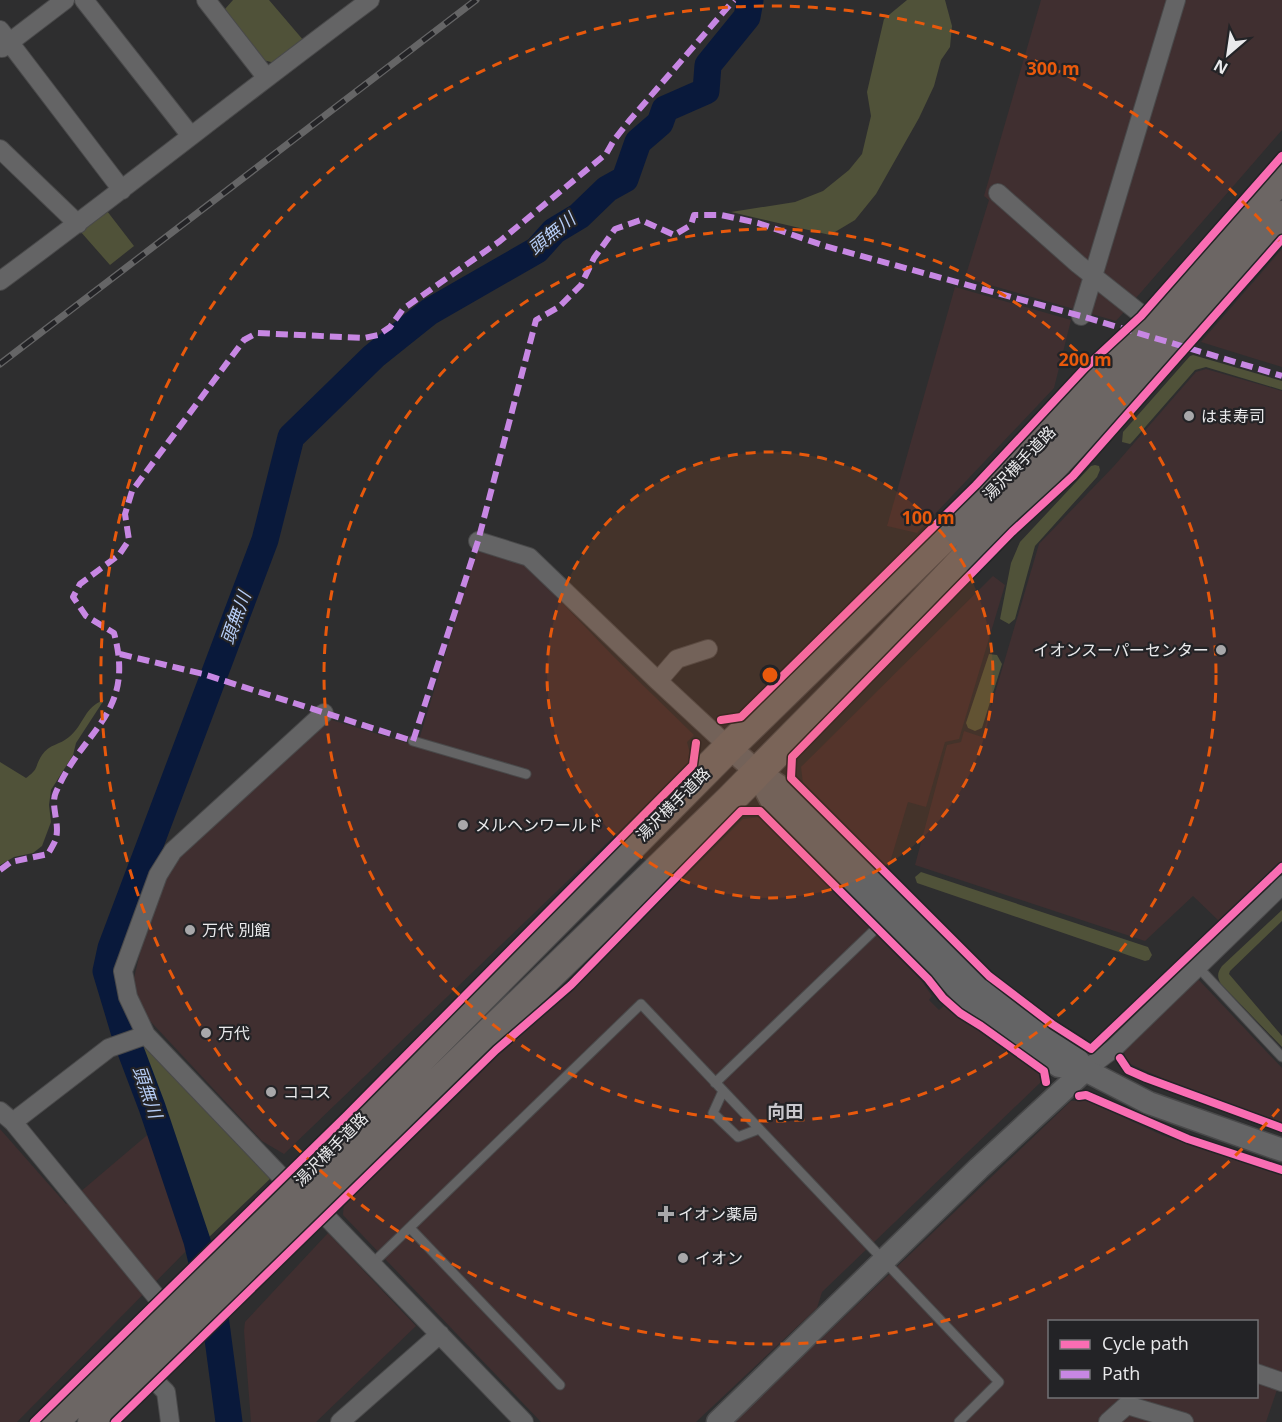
<svg xmlns="http://www.w3.org/2000/svg" width="1282" height="1422" viewBox="0 0 1282 1422" font-family="'Open Sans','Noto Sans JP',sans-serif">
<style>
.commercial{fill:#402f30;fill-rule:evenodd}
.green{fill:#505239}
.lines{fill:none;stroke-linecap:round;stroke-linejoin:round}
.river{stroke:#09193b;stroke-width:27}
.service-casing{stroke:#49494a;stroke-width:11}
.minor-casing{stroke:#49494a;stroke-width:20}
.tertiary-casing{stroke:#49494a;stroke-width:25}
.trunk-casing{stroke:#49494a;stroke-width:32}
.service{stroke:#646465;stroke-width:9}
.minor{stroke:#646465;stroke-width:18}
.tertiary{stroke:#646465;stroke-width:22}
.trunk{stroke:#6c6664;stroke-width:30}
.rail-casing{stroke:#656566;stroke-width:7}
.rail{stroke:#232326;stroke-width:4.5;stroke-dasharray:14;stroke-linecap:butt}
.quiet{stroke:#c787e3;stroke-width:6;stroke-dasharray:12 6;stroke-linecap:butt}
.cycleway-casing{stroke:#232326;stroke-width:11}
.cycleway{stroke:#f96db3;stroke-width:8}
.ring{fill:none;stroke:#e8590c;stroke-width:3;stroke-dasharray:10 8}
.poi-dot{fill:#a8a8aa;stroke:#232326;stroke-width:2}
.labels{text-anchor:middle;stroke-width:4.5;stroke-linejoin:round;paint-order:stroke}
.poi-label{font-size:16px;fill:#eaeaec;stroke:#232326;text-anchor:start}
.street-label{font-size:16px;fill:#eaeaec;stroke:#232326}
.water-label{font-size:18px;font-style:italic;fill:#b6cdf6;stroke:#232326}
.neighbourhood-label{font-size:18px;font-weight:bold;fill:#c8c7cc;stroke:#232326}
.centre{fill:#e8590c;stroke:#232326;stroke-width:3}
.ring-label{font-size:18px;text-anchor:middle;font-weight:bold;fill:#e8590c;stroke:#232326;stroke-width:4.5;stroke-linejoin:round;paint-order:stroke}
</style>
<rect width="100%" height="100%" fill="#2e2e2f"/>
<!-- commercial -->
<path class="commercial" d="M1041 0H1282V130L1116 321 965 278 989 200 984 196Z
M1282 249V367L1201 342Z
M955 287 1071 320 1054 388 917 533 887 526Z
M1206 369 1282 391V861L1219 921 1193 896 1145 941 915 865 947 745 961 742 964 731 982 737 1039 544 1114 466 1196 372Z
M477 551 525 564 614 657 694 735 687 742 692 761 284 1154 262 1141 138 1008 133 982 146 928 168 866 325 718 417 746Z
M993 576 1005 585 959 739 945 742 926 807 908 802 888 869 803 784 801 767Z
M760 817 863 919 921 980 932 996 929 1000 939 1010 944 1006 954 1015 977 1028 1041 1073V1082L822 1292 817 1308 696 1422H541L343 1215 344 1201 501 1051 610 951 743 819Z
M1198 979 1282 1068V1122L1191 1091 1126 1062 1124 1051Z
M1085 1100 1164 1136 1282 1175V1375L1266 1422H734L1071 1101ZM1050 1322H1256V1396H1050Z
M0 1129 66 1204 152 1131 190 1247 17 1422H0Z
M328 1233 416 1326 316 1422H251L244 1331 245 1322Z"/>
<!-- green -->
<path class="green" d="M233 0H269L304 41 275 63 263 60 225 9Z
M907 0H945L952 26 950 47 941 60 934 86 919 118 876 194 855 220 830 235 731 212 795 202 823 191 849 170 862 154 871 116 867 92 884 19Z
M107 211 134 246 110 265 80 231Z
M1193 355 1282 381V390L1206 367 1195 370 1133 441 1130 444 1122 442 1123 432 1190 356Z
M1095 465 1099 466 1100 470 1097 477 1035 546 1015 619 1009 624 1000 619 1011 563 1020 542 1091 466Z
M989 654 997 655 1002 664 982 728 975 731 968 728 966 723Z
M104 700 76 743 73 755 51 790 49 805 51 822 42 846 33 853 14 857 0 865V762L26 778C40 768 34 767 42 755 49 744 60 745 69 737 84 725 84 707 104 700Z
M921 872 1148 947 1152 955 1149 960 1145 961 917 883 915 877Z
M1282 910V921L1230 971 1229 974 1282 1036V1047L1221 984C1217 977 1217 973 1222 966Z
M146 1044 273 1176 207 1239 140 1049Z"/>
<g class="lines">
<!-- river -->
<path class="river" d="M229 1422 215 1316 197 1241 152 1107 127 1041 106 971 111 948 265 540 291 437 374 356 429 312 537 250 554 231 579 216 607 189 625 179 638 142 660 123 665 109 706 91 708 65 747 17 750 0"/>
<!-- service casing -->
<g class="service-casing">
<path id="service" d="M413 741 526 774
M1198 967 1282 1057
M715 1083 887 918
M723 1091 713 1113 738 1137 759 1129
M410 1228 560 1385
M373 1263 641 1004 999 1382 959 1422"/>
</g>
<!-- minor casing -->
<g class="minor-casing">
<path id="minor" d="M84 0 191 136
M206 0 266 77
M0 30 122 190
M2 48 65 0
M0 149 78 224
M998 193 1078 264 1151 322
M0 281C125 189 246 92 370 0
M1081 316 1176 0
M478 541 529 557 658 681 729 747
M658 681 677 659 708 649
M146 1035 128 997 123 971 158 875 173 851 324 713
M1085 1070 1113 1049 1282 885
M0 1111 13 1122 168 1311
M13 1122 109 1048 146 1035 292 1188
M314 1204 524 1422
M145 1371 166 1392 170 1422
M1256 1373 1282 1382
M340 1422 440 1334
M1108 1422 1127 1405 1184 1422"/>
</g>
<!-- tertiary casing -->
<g class="tertiary-casing">
<path id="tertiary" d="M729 747 756 771 782 788 967 974 990 994 1072 1052 1085 1070
M756 771 771 800 978 1009 1059 1066 1085 1070 1149 1103 1282 1150
M718 1422 979 1168 1085 1070"/>
</g>
<!-- trunk casing -->
<g class="trunk-casing">
<path id="trunk" d="M53 1422 292 1188 729 747 986 496 1141 335 1282 176
M93 1422 233 1282 730 800 882 646 1170 343 1282 216"/>
</g>
<!-- service -->
<use href="#service" class="service"/>
<!-- minor -->
<use href="#minor" class="minor"/>
<!-- tertiary -->
<use href="#tertiary" class="tertiary"/>
<!-- trunk -->
<use href="#trunk" class="trunk"/>
<!-- rail casing -->
<g class="rail-casing">
<path id="rail" d="M0 364 476 0"/>
</g>
<!-- rail -->
<use href="#rail" class="rail"/>
<!-- quiet -->
<path class="quiet" d="M120 654 203 674 413 741 478 541 536 320 559 307 581 285 594 258 615 229 641 220 674 235 691 225 694 215H721L758 223 825 246 1081 316 1282 376
M0 870 11 862 48 854C50 850 55 843 56 838 60 823 50 805 56 792 83 729 136 714 114 633L86 616 73 597 80 584 119 555 129 540 125 514 132 491 244 340 257 333 364 338 378 335 390 327 403 309 500 241 606 154 614 140 629 121 734 0"/>
<!-- cycleway casing -->
<g class="cycleway-casing">
<path id="cycleway" d="M1282 239 1073 476 1012 532 792 757 791 778 989 976 1052 1024 1091 1049 1282 867
M721 720 741 717 976 485 1085 368 1141 316 1282 156
M1120 1058 1128 1070 1146 1078 1282 1128
M1079 1096 1086 1095 1188 1139 1282 1170
M34 1422 347 1115 693 765 696 743
M115 1422 496 1050 571 985 741 811H760L928 979 943 998 960 1013 981 1026 1044 1071 1046 1082"/>
</g>
<!-- cycleway -->
<use href="#cycleway" class="cycleway"/>
</g>
<!-- distance rings -->
<circle cx="770" cy="675" r="223" fill="#e8590c" fill-opacity=".12"/>
<g class="ring">
<circle cx="770" cy="675" r="223"/>
<circle cx="770" cy="675" r="446"/>
<path d="M1279 1109A669 669 0 1 1 1279 241"/>
</g>
<!-- markers -->
<g class="poi-dot">
<circle cx="1189" cy="416" r="6"/>
<circle cx="1221" cy="650" r="6"/>
<circle cx="463" cy="825" r="6"/>
<circle cx="190" cy="930" r="6"/>
<circle cx="206" cy="1033" r="6"/>
<circle cx="271" cy="1092" r="6"/>
<path d="M663 1205h6v6h6v6h-6v6h-6v-6h-6v-6h6z"/>
<circle cx="683" cy="1258" r="6"/>
</g>
<g class="labels">
<!-- poi labels -->
<g class="poi-label">
<text x="1201" y="422">はま寿司</text>
<text x="1209" y="656" text-anchor="end">イオンスーパーセンター</text>
<text x="475" y="831">メルヘンワールド</text>
<text x="202" y="936">万代 別館</text>
<text x="218" y="1039">万代</text>
<text x="283" y="1098">ココス</text>
<text x="678" y="1220">イオン薬局</text>
<text x="695" y="1264">イオン</text>
</g>
<!-- street labels -->
<g class="street-label">
<text transform="translate(1019 463) rotate(-46)" y="6">湯沢横手道路</text>
<text transform="translate(673 804) rotate(-45)" y="6">湯沢横手道路</text>
<text transform="translate(331 1149) rotate(-45)" y="6">湯沢横手道路</text>
</g>
<!-- water labels -->
<g class="water-label">
<text transform="translate(552 234) rotate(-39)" y="6">頭無川</text>
<text transform="translate(236 618) rotate(-70)" y="6">頭無川</text>
<text transform="translate(147 1092) rotate(71)" y="6">頭無川</text>
</g>
<!-- neighbourhood labels -->
<g class="neighbourhood-label">
<text x="785" y="1118">向田</text>
</g>
</g>
<circle cx="770" cy="675" r="9" class="centre"/>
<g class="ring-label">
<text x="1053" y="75">300 m</text>
<text x="1085" y="366">200 m</text>
<text x="928" y="524">100 m</text>
</g>
<!-- legend -->
<rect x="1048" y="1320" width="210" height="78" fill="#232326" stroke="#737375" stroke-width="1.5"/>
<rect x="1060" y="1340" width="30" height="9" fill="#f96db3" stroke="#737375" stroke-width="1.5"/>
<text x="1102" y="1350" font-size="18" fill="#eaeaec">Cycle path</text>
<rect x="1060" y="1370" width="30" height="9" fill="#c787e3" stroke="#737375" stroke-width="1.5"/>
<text x="1102" y="1380" font-size="18" fill="#eaeaec">Path</text>
<!-- north arrow -->
<g transform="translate(1228 54) rotate(209)" stroke="#232326" stroke-width="4.5" paint-order="stroke">
<path d="M0-4.5L10 22L0 15L-10 22Z" fill="#eaeaec"/>
<text y="-9" font-size="16" font-weight="bold" text-anchor="middle" fill="#eaeaec">N</text>
</g>
</svg>
